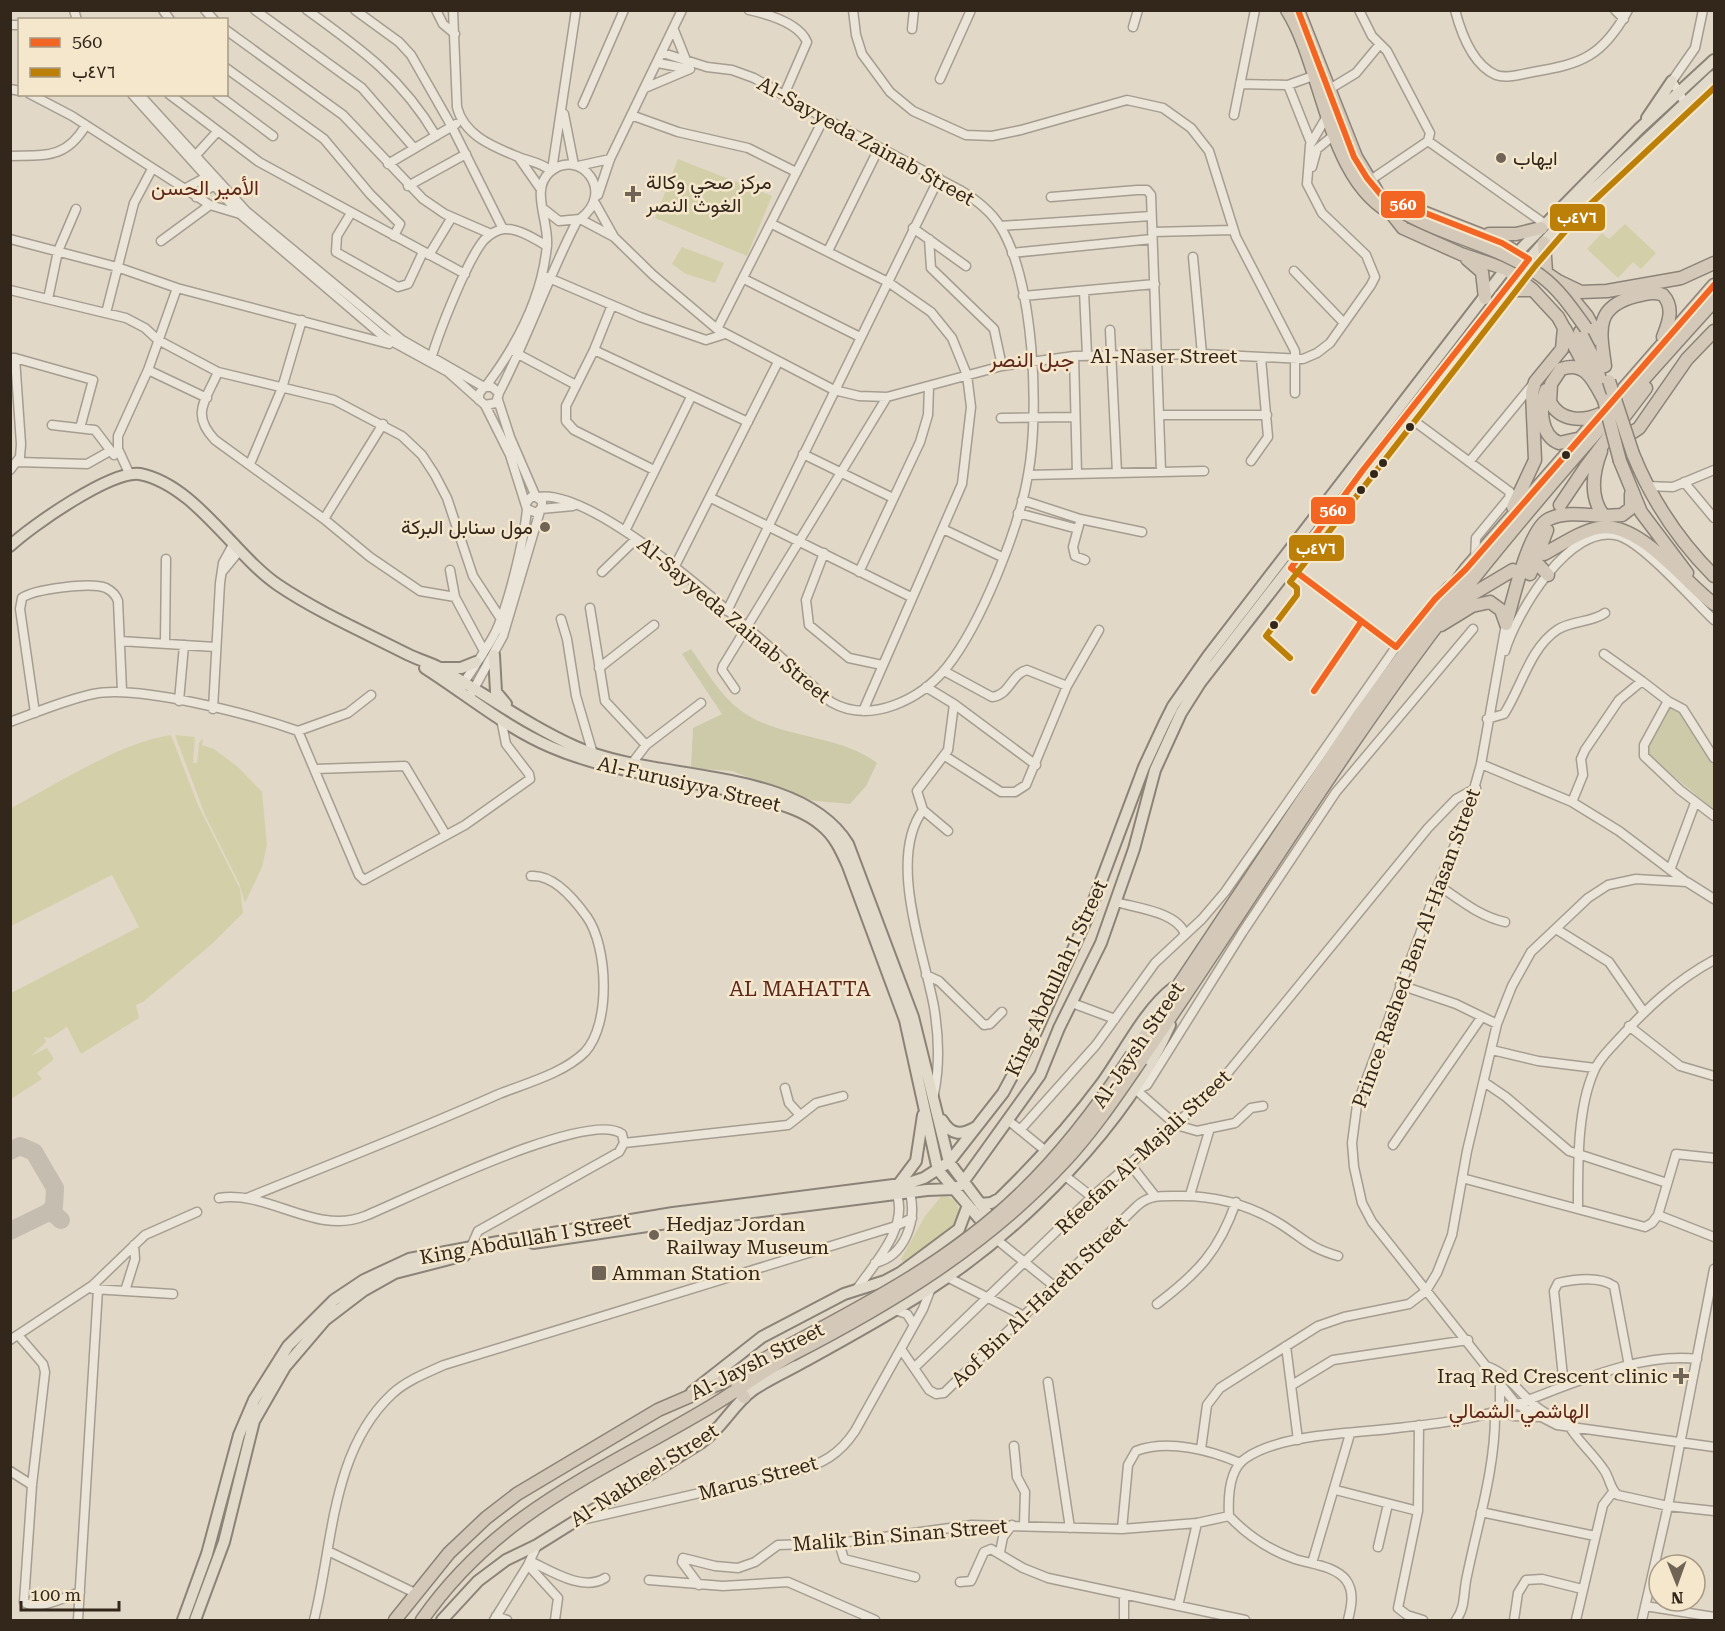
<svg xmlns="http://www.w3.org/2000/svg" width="1725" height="1631" viewBox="0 0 1725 1631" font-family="'Roboto Serif',Vazirmatn,serif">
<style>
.green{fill:#d3d0a9}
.cemetery{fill:#cdcaa9}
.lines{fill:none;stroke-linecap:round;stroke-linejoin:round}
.taxiway{stroke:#c5bdb0;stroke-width:18}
.minor-casing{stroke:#a69d91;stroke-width:11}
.major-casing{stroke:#8c8378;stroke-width:14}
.highway-casing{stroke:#8c8378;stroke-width:15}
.minor{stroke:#eae4d9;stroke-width:8}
.major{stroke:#e1daca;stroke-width:10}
.highway{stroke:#d4c9b9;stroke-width:12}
.highway-bridge-casing{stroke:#8c8378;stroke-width:15;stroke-linecap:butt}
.highway-bridge{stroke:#d4c9b9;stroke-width:12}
.bus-1-casing{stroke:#f4e7cc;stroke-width:10}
.bus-2-casing{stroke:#f4e7cc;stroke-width:10}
.bus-1{stroke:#f26522;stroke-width:6}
.bus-2{stroke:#bc8008;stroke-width:6}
.poi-dot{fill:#706457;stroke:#f4e7cc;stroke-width:2}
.bus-dot{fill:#33261b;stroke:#f4e7cc;stroke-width:2}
.labels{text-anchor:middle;stroke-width:5;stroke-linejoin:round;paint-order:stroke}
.street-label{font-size:20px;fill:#33261b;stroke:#f4e7cc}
.poi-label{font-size:20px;fill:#33261b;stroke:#f4e7cc;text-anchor:start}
.neighbourhood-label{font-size:21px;fill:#5f261b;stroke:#f4e7cc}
.line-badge{stroke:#f4e7cc;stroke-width:2}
.badge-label{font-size:16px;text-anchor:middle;font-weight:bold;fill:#fff}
</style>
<rect width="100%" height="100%" fill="#e2d8c7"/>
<!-- green -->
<path class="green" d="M678 159 772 196 747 256 655 218Z
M1625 224 1656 253 1641 269 1633 262 1618 278 1587 249 1602 233 1609 239Z
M682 247 724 263 715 283 686 274 672 264Z
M171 735 198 805 240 889 243 913 213 943 143 1002 136 1005 139 1018 81 1054 67 1027 50 1038 44 1037 46 1042 31 1056 47 1048 54 1059 37 1073 42 1079 11 1099V993L139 927 112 875 11 926V808C57 784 121 742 171 735Z
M175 735 195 737 193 763H197L199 743 203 738 202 745 214 749 239 768 262 792 267 845 262 867 245 903 239 883 205 815Z
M943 1194 956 1201 959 1210 957 1224 903 1262 901 1259 925 1216Z"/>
<!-- cemetery -->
<path class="cemetery" d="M691 649C706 670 719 694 740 710 780 740 837 733 877 763L866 786 850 804 806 800 732 771 691 768 693 728 722 714 682 654Z
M1669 705 1686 717 1714 756V810L1646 753V747L1650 743Z"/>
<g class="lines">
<!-- taxiway -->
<path class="taxiway" d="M10 1151 20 1146 34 1152 55 1188 54 1207 47 1213
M10 1231 47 1213H53L61 1220"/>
<!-- minor casing -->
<g class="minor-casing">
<path id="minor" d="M74 10 77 20
M163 10 170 20
M205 10 214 20
M255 10 362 88 414 148
M307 10C361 49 402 78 436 136
M355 10 399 42 411 55 452 127 503 229
M436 10 443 24 455 34
M453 10 457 107C464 135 492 146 516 156 529 162 539 161 551 171
M749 10C767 14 799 23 807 42L784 95
M853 10 856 35 862 54 890 92 913 111 966 135 992 136 1021 130 1127 100 1163 108 1191 128 1209 151 1236 237 1295 351V393
M1359 10 1372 36 1387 51 1430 133 1428 141 1369 181
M1455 10C1461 33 1473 65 1496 75 1507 79 1521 74 1533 72 1582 64 1603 56 1628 10
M1615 10 1624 19
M10 25H20
M1133 27 1138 10
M912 29 914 10
M226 30 343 115 423 199 445 214 491 234
M674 30 686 60
M658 63 689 69
M226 68 324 139 370 194 400 224 394 236
M940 79 971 10
M1240 84 1288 85 1313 76
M1288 85 1311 143
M645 88 690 69
M10 89 20 91
M1328 90 1356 73 1380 44
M30 94 72 116 210 205 240 214
M132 94 240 214 384 337 448 372 485 405 496 403 499 393 492 387H484L479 394V400
M139 94 246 211 402 340 484 387
M169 94 259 162 465 274
M217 94 273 136
M1685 103 1672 81 1695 48 1703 10
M583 104 624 10
M564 114 574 165
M631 115 678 132 748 148 796 172
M1234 115 1255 10
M1428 141 1545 224
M196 155 217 132
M10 156C46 155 66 159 86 125
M519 158 540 188
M388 164 456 124
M578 166 610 159
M1312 167 1317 149 1334 135
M552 170 576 10
M408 186 466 154
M184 189 212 174
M598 195 610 159 682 10
M196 197 219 182
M1051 197 1137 190H1147L1151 195 1161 471
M595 203 614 237
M351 213 337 236 336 252 398 287 408 284 423 252
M580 219 614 237 653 275 717 329 834 390 859 396 887 397 1002 366 1074 356 1202 354 1303 359 1317 353 1330 343 1371 285 1375 277 1366 255 1322 213 1307 184 1310 145 1327 116
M772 224 888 282 931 312 952 338 967 375 971 407 962 484 863 711
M1000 226 1151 216
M913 228 966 266
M1152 232 1232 230
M10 239 117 267 177 288 389 344
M929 239 931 268 994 329 1002 366
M161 241 210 205
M828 251 879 148
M1012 253 1152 239
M429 255 452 217
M1193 257 1202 354
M1294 271 1344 323
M542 275 640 317 686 333 706 340 725 334
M744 279 860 337
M10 290 126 318 145 328 158 340 218 372 334 400 402 436 422 455 435 475 447 498 473 576 501 619
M1084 291 1087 355
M1023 296 1155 284
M48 299 58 251 76 209
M106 313 134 203 152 169
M717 329 824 118
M1110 330 1117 473
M594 350 612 305
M516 353 576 385
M1074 356 1077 474
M10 358H15L21 444 20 457 10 470
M15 358 93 380 80 428
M431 359C439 332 467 260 484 240 489 235 496 230 504 229 518 228 535 239 547 246
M148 370 207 398
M218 372C206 400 190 414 215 440L324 519 370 557 420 591 455 597
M486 386C517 345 542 298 547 245 549 221 530 189 550 172 579 147 617 191 580 219L559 221 545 210
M499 393C528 337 548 277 577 221
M498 400 510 437 536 497
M485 405 510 455 527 509 537 513 542 507V501L536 497H531L526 503
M1159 415H1267
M1406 415 1510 492 1509 498 1476 538 1475 558
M1001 418 1075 417
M52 425 95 430 114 455
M803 454 893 498
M1251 461 1268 437 1261 358
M18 462 87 464 110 451
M1469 462 1533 384
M250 464 282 388 302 320
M654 470 574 430 566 421V406L594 350 748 422
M129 473 118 449V436L148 370 177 288
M1028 475 1204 471
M1684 482 1714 518
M1646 486 1673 487 1714 470
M538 497C603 486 779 657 831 702 871 725 921 699 947 667 981 624 1019 529 1028 475 1040 412 1034 281 1000 226 990 210 975 199 960 190L824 118 754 78 732 70 707 67 663 53
M711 498 911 597
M1022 500 1080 519 1142 532
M541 509 573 506
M1018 513 1078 529
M324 519 383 424
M1079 525 1073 547 1075 556 1085 560
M943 529 1002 557
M625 531 691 397
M824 553 806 600 809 625 849 658 882 665
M674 568 778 362
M450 570 455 597 484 651
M222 572 240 550
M602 572 636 539
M859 572 920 442 928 415 929 387
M590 608 605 701 646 745
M727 611 939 178
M561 619 567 639 576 696 593 754
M1506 624 1481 764 1465 821 1438 885 1357 1105 1352 1143 1354 1167 1362 1203 1372 1222 1516 1404 1557 1425 1714 1447
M120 641 215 647
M165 642 166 559
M1505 651C1516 614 1570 521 1619 536 1644 544 1693 600 1714 620
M1604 654 1642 681
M599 668 654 625
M944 671 992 697C1010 695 1011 674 1027 670L1067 686
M461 687C472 670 484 653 494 635 508 608 524 540 527 509
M926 687 954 704 1036 765
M735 689 722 670 723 666 887 397
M471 694 503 636 540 511
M179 701 184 645
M1668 701 1683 709 1714 758
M213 709 220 583 223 563 234 543
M35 713 20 609 22 598C34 589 91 582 106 588 112 591 116 595 118 601L122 691
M1487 719 1504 714C1521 688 1530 648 1557 630 1572 620 1591 623 1605 613
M10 722C37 712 65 700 93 694 137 684 253 715 298 731L359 875 364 880 465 825 530 779 529 774 506 744 501 719
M298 731 348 713 371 695
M945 756 1001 792H1015L1026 785 1067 686 1099 630
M1481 764 1572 802 1619 831 1685 881
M630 766 646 745 701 703
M315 769 405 766 446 835
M1572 802 1583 775 1581 759 1585 750 1619 700 1642 681 1668 701 1644 745V756L1680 790 1714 816
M923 810C887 859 924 952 934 1007 939 1037 940 1065 934 1094
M948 831 923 810 917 791 948 750 954 704
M1670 870 1695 803
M1438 885C1460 900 1479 916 1505 922
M1116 902C1137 908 1177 912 1185 934
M1556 929 1609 962 1643 1011
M926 975 939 981 984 1025 990 1024 1002 1012
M1400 985 1456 1004 1497 1024
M1072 1003 1115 1019
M1629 1026 1680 1066 1714 1076
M1492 1050 1538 1061 1595 1068
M1484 1082 1506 1097 1569 1151 1667 1183
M1136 1086 1143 1087 1147 1085 1242 933 1336 792 1473 629
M785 1088 789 1103 800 1115
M1134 1088 1176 1125 1197 1131 1235 1123 1251 1108 1263 1106
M1009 1121 1047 1152
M1020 1130 1096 1045 1155 963 1202 919 1225 892 1396 647 1448 586
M624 1143 788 1125 816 1103 843 1096
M1393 1145 1481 1018
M1130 1164 1155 1196
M1064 1175 1092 1197
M1462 1178 1645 1227 1652 1223 1658 1215 1676 1154 1714 1158
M1190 1195 1210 1128
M219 1198C269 1190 316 1236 365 1216 405 1200 589 1108 622 1134L624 1143 619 1152 478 1231 471 1247
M247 1198C331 1164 416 1131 499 1094 527 1083 564 1073 585 1052 611 1024 608 947 587 917 575 900 554 874 531 876
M1578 1207C1578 1166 1577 1109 1594 1071 1599 1059 1608 1051 1616 1042 1646 1009 1675 981 1714 960
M1658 1215 1714 1237
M996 1239 1054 1286
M875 1263C905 1256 917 1221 910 1193
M947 1277 1024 1316
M93 1289 173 1294
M857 1289C874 1264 908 1228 897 1195
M125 1291 135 1259 134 1245
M1157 1304C1198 1273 1219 1251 1236 1202
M895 1310 907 1314 914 1325
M18 1335 43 1364 45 1372 32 1485 24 1602C37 1612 65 1597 80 1592
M10 1340 93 1285 145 1235 197 1212
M1286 1346 1298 1440
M901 1349 929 1390 936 1394 944 1393 1137 1206C1149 1195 1161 1196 1176 1196 1215 1195 1249 1204 1282 1225 1305 1240 1310 1248 1338 1256
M1489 1367C1519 1379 1525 1411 1566 1421 1576 1440 1592 1452 1604 1470 1610 1478 1610 1490 1618 1495L1668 1506 1714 1511
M914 1368 1092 1197 1212 1092 1428 828 1456 799 1476 788
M1048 1382 1070 1528
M1292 1385 1333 1360 1468 1340
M1500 1386V1410L1513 1416 1540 1417
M1564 1386 1554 1291 1558 1283C1574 1279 1600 1276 1614 1286L1629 1366
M1419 1425 1418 1511 1398 1608 1407 1615 1423 1620
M1014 1446 1017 1477 1025 1492 1024 1525
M1201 1449 1207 1405 1220 1388 1318 1326 1344 1317 1409 1304 1426 1291 1437 1273 1452 1235 1467 1151 1497 1024 1512 986 1531 952 1588 898 1608 885 1636 879 1687 882 1714 899
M10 1471 32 1485
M1336 1490 1418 1511
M1481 1512 1595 1536
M577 1521 796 1471C822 1464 839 1455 855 1431L923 1309 931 1288
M1122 1529 1128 1465 1136 1451C1168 1439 1210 1450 1240 1463
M839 1543 844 1559 915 1577
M1378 1547 1388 1504
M328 1551 415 1593
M1000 1552 1003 1537 1012 1525
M530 1561C551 1571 583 1592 605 1578
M1312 1563 1350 1434
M528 1565 558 1598 555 1620
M649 1580 723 1586 788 1582 875 1620
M960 1582 971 1581 984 1552 991 1549 1023 1568 1048 1578 1245 1620
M699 1585 682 1562 683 1558 715 1566 738 1568 755 1562 778 1545 839 1543 972 1525 1122 1529 1197 1523 1229 1516
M1124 1595V1620
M1178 1606 1197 1523
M1645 1606 1714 1617
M496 1616 507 1620
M78 1620 98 1289
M314 1620C333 1545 331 1451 392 1394 406 1381 426 1373 444 1365L896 1226 912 1218
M494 1620 528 1565 537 1545
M1348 1620C1351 1608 1355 1592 1346 1580 1335 1566 1311 1564 1295 1559 1269 1550 1248 1536 1229 1516 1228 1498 1229 1469 1246 1458 1283 1433 1353 1434 1397 1428 1434 1424 1474 1420 1509 1407 1566 1387 1636 1352 1697 1359
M1456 1620C1466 1607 1463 1592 1467 1576 1478 1522 1496 1466 1495 1411
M1514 1620 1518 1593 1526 1580 1542 1579 1582 1589
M1576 1620 1603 1505 1613 1492
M1642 1620 1668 1506 1714 1269"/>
</g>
<!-- major casing -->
<g class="major-casing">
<path id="major" d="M1647 118 1672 81
M10 546C31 526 113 469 140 474 195 485 234 555 278 585 318 612 364 632 407 654 417 659 427 662 438 667 484 693 527 725 576 747 653 782 800 766 848 844L913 1017 949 1162 1003 1234
M494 655 496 692 506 704
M425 668C466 694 506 728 551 747 618 776 694 778 763 799 783 805 805 811 821 825 834 835 841 850 848 866L905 1020 938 1170 989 1230
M441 668H461L476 662
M942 1120C951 1135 961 1136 976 1127
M898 1185 916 1161 923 1115
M980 1204 991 1203 999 1199C1036 1163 1071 1125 1102 1083 1123 1054 1145 1009 1173 988
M533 1243 674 1222 927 1190 953 1189 961 1185 1040 1075 1059 1028 1101 943 1134 849 1155 770 1181 713 1200 683 1529 259 1576 206 1714 76
M692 1392 762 1337 844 1294 885 1281 900 1273 959 1229 968 1205
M183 1620 207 1554 239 1435 254 1400 288 1346 334 1300 364 1280 409 1259 498 1242 673 1213 909 1183 924 1178 949 1162 1003 1093 1036 1032 1088 916 1144 767 1164 724 1173 706 1208 656 1521 249 1639 129 1714 60
M195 1620 224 1542 254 1421 285 1367 325 1320 363 1291 395 1273 465 1255
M442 1620 478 1581 506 1560 537 1545 702 1442C723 1428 733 1404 753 1390 769 1379 788 1371 805 1361 847 1338 890 1314 931 1288 1021 1230 1127 1124 1170 1025"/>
</g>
<!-- highway casing -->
<g class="highway-casing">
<path id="highway" d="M1287 10C1324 68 1327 185 1397 216
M1298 10 1356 157 1376 190
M1382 196 1502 243 1558 281 1581 292 1607 291 1681 278 1714 263
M1392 214 1403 228 1461 254 1506 269 1533 290 1558 317 1564 328 1562 349 1535 382 1532 393 1535 460 1513 507
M1489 234H1516L1541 228
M1544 243 1546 272
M1467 259 1482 272 1485 298
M1563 287 1587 316 1600 341
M1500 297 1515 290H1533
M1565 329 1588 372
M1580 332 1594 359 1602 386
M1605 366C1600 330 1594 307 1636 296 1646 294 1654 291 1663 295 1675 308 1668 324 1663 337
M1546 390C1539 407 1540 435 1559 443L1577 439
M1600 414C1582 422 1560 421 1550 402L1551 384 1561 369C1586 360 1594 382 1604 400
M1626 431 1633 432 1639 428 1687 359 1714 331
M1601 451C1593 472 1589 497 1604 516L1622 515 1631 508V494
M1633 454C1652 501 1678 540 1714 576
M1620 461 1641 512 1687 573
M1560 505 1585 468 1646 388
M1544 554C1561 545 1579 532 1598 528 1638 519 1684 582 1714 604
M1535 561 1548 575
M1530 574 1547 530
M1461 601 1513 570
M1506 624C1513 601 1528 529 1549 519 1565 511 1587 515 1604 516
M1441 625 1472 606 1490 602 1501 610 1506 624
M1132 1055 1357 718 1466 569 1714 285
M1141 1060C1246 909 1340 751 1452 606 1534 500 1625 400 1714 301
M737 1388 744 1397
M395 1620 449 1553 486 1518 517 1494 658 1410 732 1378 775 1353
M422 1620C498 1511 601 1472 710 1407 737 1391 763 1371 791 1355"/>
</g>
<!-- minor -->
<use href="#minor" class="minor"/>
<!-- major -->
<use href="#major" class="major"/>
<!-- highway -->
<use href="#highway" class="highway"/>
<!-- highway-bridge casing -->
<g class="highway-bridge-casing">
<path id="highway-bridge" d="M1403 212C1447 238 1499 245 1541 276 1560 290 1573 310 1586 328
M1609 381 1633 454
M1604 400 1620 461
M775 1353C860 1308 950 1262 1020 1194 1064 1152 1099 1105 1132 1055
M791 1355C892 1303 986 1246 1064 1162 1093 1131 1117 1095 1141 1060"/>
</g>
<!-- highway-bridge -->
<use href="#highway-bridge" class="highway-bridge"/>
<!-- bus-1 casing -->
<g class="bus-1-casing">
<path id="bus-1" d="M1298 10 1354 157 1367 178 1382 196 1502 243 1529 259 1363 470 1291 568 1396 647 1435 599 1466 569 1714 285
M1314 691 1361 622"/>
</g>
<!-- bus-2 casing -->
<g class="bus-2-casing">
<path id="bus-2" d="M1290 658 1266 636 1297 595V588L1290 582 1536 265 1582 212 1714 88"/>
</g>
<!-- bus-1 -->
<use href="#bus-1" class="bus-1"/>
<!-- bus-2 -->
<use href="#bus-2" class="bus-2"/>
</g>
<!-- markers -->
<g class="poi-dot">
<circle cx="1501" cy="158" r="6"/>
<path d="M630 185h6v6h6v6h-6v6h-6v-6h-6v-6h6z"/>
<circle cx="545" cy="527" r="6"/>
<circle cx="654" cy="1235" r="6"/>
<rect x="591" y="1265" width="16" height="16" rx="3"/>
<path d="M1678 1367h6v6h6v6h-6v6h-6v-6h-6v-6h6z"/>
</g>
<g class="bus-dot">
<circle cx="1410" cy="427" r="5"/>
<circle cx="1566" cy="455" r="5"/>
<circle cx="1383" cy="463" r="5"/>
<circle cx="1374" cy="474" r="5"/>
<circle cx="1361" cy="490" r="5"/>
<circle cx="1274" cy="625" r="5"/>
</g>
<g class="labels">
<!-- street labels -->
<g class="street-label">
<text transform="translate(866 141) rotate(29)" y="7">Al-Sayyeda Zainab Street</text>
<text x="1164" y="363">Al-Naser Street</text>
<text transform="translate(734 620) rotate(40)" y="7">Al-Sayyeda Zainab Street</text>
<text transform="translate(689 784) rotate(13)" y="7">Al-Furusiyya Street</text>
<text transform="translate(1416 948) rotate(-70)" y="7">Prince Rashed Ben Al-Hasan Street</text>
<text transform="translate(1056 978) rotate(-65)" y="7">King Abdullah I Street</text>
<text transform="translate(1138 1045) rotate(-56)" y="7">Al-Jaysh Street</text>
<text transform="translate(1143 1152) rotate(-43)" y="7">Rfeefan Al-Majali Street</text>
<text transform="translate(525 1239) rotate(-10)" y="7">King Abdullah I Street</text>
<text transform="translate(1039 1301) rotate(-44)" y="7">Aof Bin Al-Hareth Street</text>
<text transform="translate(757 1361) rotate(-27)" y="7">Al-Jaysh Street</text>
<text transform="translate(644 1475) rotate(-33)" y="7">Al-Nakheel Street</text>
<text transform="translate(758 1478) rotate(-15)" y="7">Marus Street</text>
<text transform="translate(900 1535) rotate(-5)" y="7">Malik Bin Sinan Street</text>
</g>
<!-- poi labels -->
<g class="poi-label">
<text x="1513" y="165">ايهاب</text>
<text x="646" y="189">مركز صحي وكالة<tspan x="646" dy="23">الغوث النصر</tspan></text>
<text x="533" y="534" text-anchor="end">مول سنابل البركة</text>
<text x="666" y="1231">Hedjaz Jordan<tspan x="666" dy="23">Railway Museum</tspan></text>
<text x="612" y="1280">Amman Station</text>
<text x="1668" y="1383" text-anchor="end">Iraq Red Crescent clinic</text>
</g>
<!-- neighbourhood labels -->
<g class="neighbourhood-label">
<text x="205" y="195">الأمير الحسن</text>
<text x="1032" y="367">جبل النصر</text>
<text x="800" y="996">AL MAHATTA</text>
<text x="1519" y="1418">الهاشمي الشمالي</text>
</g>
</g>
<g class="line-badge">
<rect x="1380" y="190" width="46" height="29" rx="6" fill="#f26522"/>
<rect x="1549" y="203" width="57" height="29" rx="6" fill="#bc8008"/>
<rect x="1310" y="496" width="46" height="29" rx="6" fill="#f26522"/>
<rect x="1288" y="534" width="57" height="28" rx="6" fill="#bc8008"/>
</g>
<g class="badge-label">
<text x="1403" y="210">560</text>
<text x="1577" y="223">٤٧٦ب</text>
<text x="1333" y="516">560</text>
<text x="1316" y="554">٤٧٦ب</text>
</g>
<!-- border -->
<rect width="1725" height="1631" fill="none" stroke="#33261b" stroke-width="24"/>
<!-- legend -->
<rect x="18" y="18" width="210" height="78" fill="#f4e7cc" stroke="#a79a85" stroke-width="1.5"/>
<rect x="30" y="38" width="30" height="9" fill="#f26522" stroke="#a79a85" stroke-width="1.5"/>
<text x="72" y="48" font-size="18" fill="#33261b">560</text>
<rect x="30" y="68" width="30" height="9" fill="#bc8008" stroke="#a79a85" stroke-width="1.5"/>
<text x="72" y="78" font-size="18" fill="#33261b">٤٧٦ب</text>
<!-- north arrow -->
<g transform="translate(1677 1583) rotate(179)"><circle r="28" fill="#f4e7cc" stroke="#a79a85" stroke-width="1.5"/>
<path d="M0-4.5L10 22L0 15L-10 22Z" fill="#706457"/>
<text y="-9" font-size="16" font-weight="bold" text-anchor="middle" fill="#33261b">N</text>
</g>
<!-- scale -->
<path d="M21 1601v9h98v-9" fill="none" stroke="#33261b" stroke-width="3"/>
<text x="30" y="1601" font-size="18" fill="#33261b" stroke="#f4e7cc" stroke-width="4.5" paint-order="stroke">100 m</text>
</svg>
